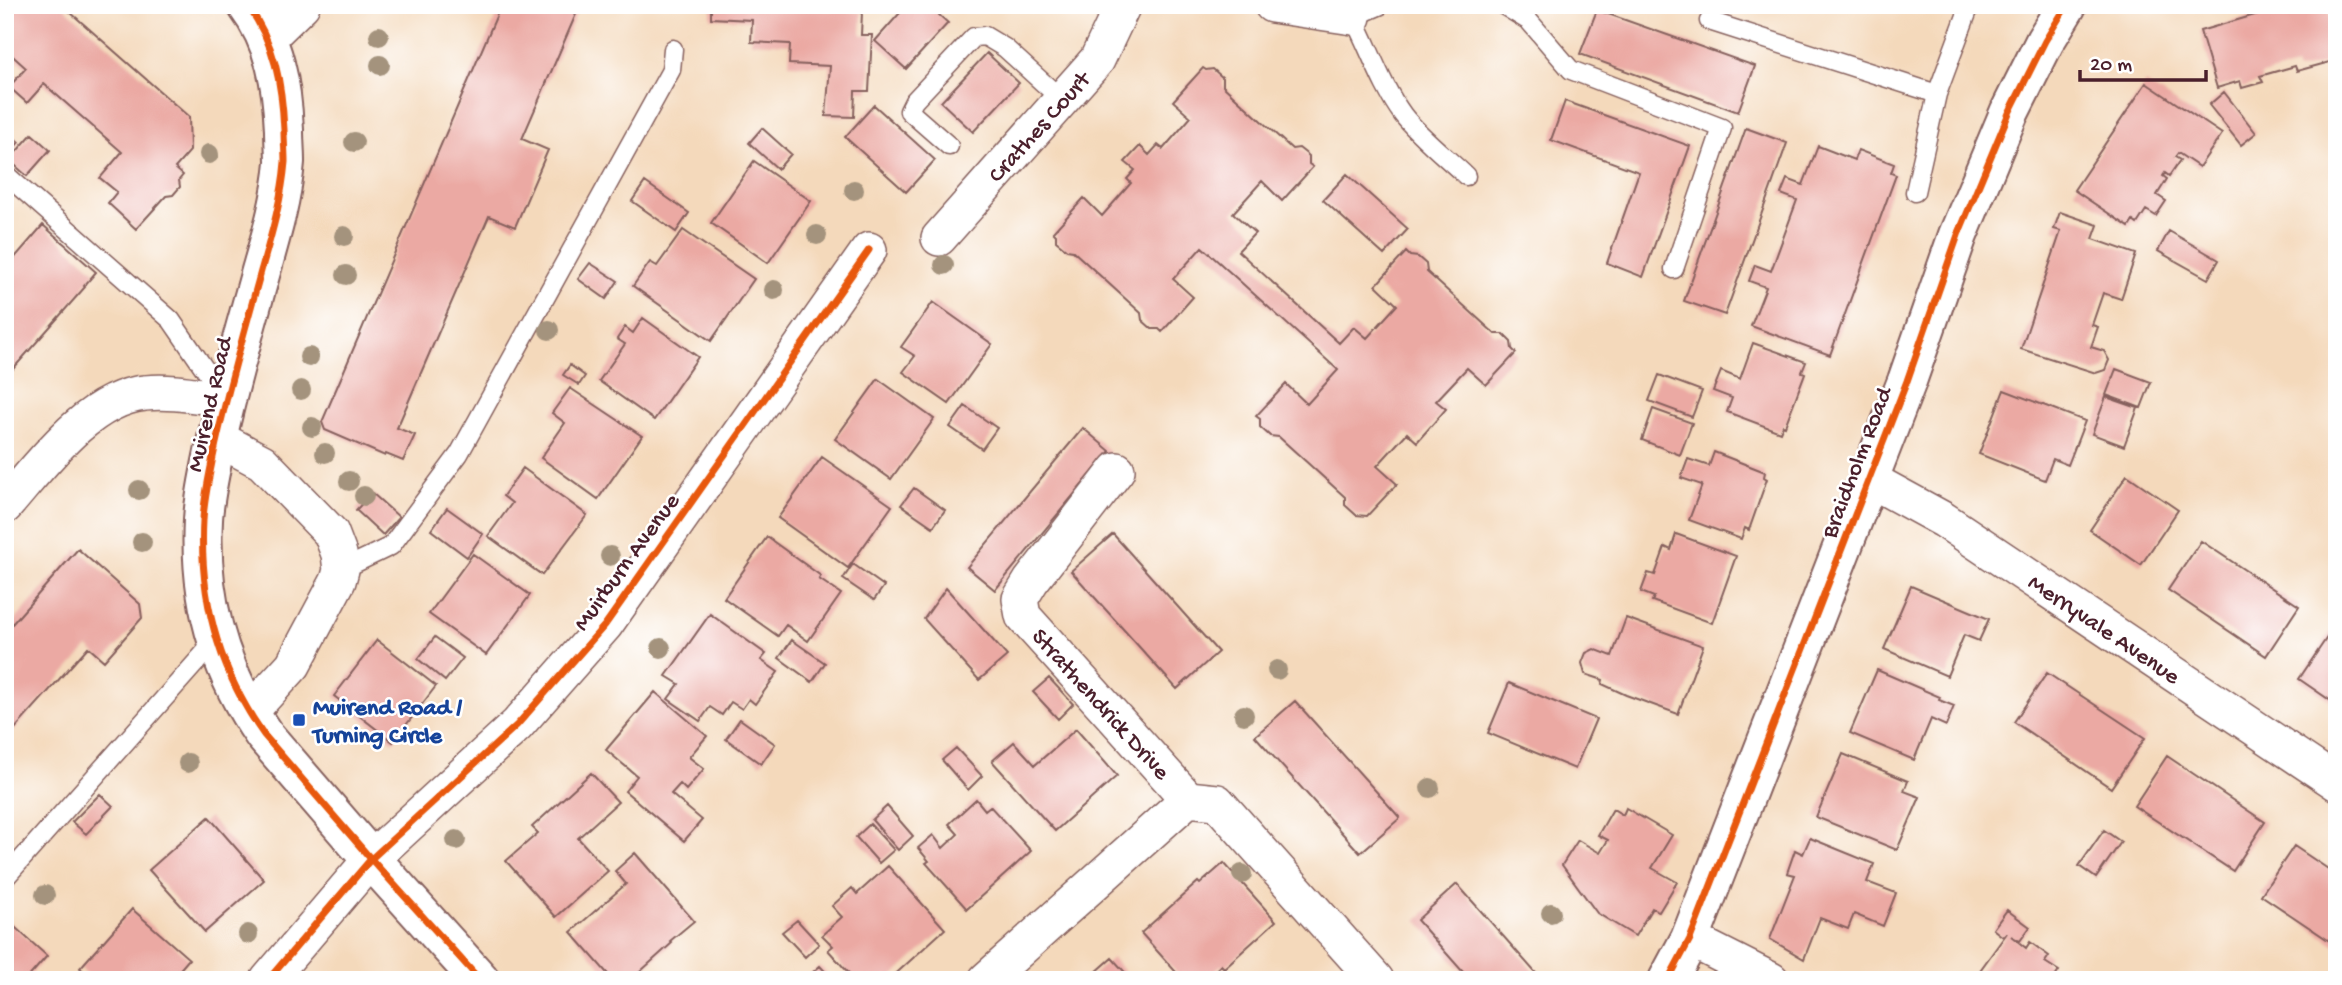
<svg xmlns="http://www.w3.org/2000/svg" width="2342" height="985" viewBox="0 0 2342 985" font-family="'Gochi Hand',sans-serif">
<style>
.building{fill:#eba9a3}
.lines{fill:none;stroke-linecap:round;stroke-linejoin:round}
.service-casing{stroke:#86605d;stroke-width:21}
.minor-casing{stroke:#86605d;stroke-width:38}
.tertiary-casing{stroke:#86605d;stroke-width:42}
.service{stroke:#fff;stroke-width:18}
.minor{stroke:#fff;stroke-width:35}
.tertiary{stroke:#fff;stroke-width:38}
.cycleway-casing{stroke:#fff;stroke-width:11}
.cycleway{stroke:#e8590c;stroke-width:7}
.tree{fill:#a4937d}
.transit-dot{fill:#1a4fb4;stroke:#fff;stroke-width:2.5}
.labels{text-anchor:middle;stroke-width:5;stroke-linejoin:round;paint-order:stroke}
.street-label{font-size:24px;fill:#4a1f2b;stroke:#fff}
.transit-label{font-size:24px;font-weight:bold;fill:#164399;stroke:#fff;text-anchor:start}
</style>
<rect width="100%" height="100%" fill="#fff"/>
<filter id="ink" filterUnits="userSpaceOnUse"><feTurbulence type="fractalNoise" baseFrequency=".0143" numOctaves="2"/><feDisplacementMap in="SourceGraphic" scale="14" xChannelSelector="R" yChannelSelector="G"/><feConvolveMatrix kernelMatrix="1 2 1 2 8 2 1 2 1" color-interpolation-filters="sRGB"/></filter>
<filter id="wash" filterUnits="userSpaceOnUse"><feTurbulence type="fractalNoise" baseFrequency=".00686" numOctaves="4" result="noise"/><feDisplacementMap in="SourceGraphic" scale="28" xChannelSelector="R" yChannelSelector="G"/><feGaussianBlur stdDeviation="1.57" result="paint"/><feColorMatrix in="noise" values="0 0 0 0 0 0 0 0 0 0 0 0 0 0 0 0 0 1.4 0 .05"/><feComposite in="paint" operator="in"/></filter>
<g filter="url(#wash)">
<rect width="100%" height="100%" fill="#f4d9bb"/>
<g id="blocks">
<!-- building -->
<path class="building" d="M5 5H62L189 117 190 151 175 168 183 175 179 180 180 187 173 195 166 196 136 229 108 203 117 192 100 178 122 152 44 84 27 103 9 87 26 68 5 49Z
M501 5H580L522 139 548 150 515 227 489 216 397 428 415 435 403 461 386 454 385 456 325 430 322 422Z
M711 5H823V10L862 12 861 35H872L869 91H855L854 117 826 116 830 66 789 64 790 44 751 42 752 20 711 18Z
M907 5H928L948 23 906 69 875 41Z
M2289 5H2326L2337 43V60L2297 71 2295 66 2260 76 2263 82 2242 88 2240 81 2217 88 2200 31Z
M1597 10 1755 66 1738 112 1580 54Z
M987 53 1019 83 973 132 941 102Z
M1203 68 1206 70 1213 69 1223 78V86L1292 149 1299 148 1309 156V164L1313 167 1282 201 1262 181 1233 213 1255 233 1238 251 1339 343 1354 327 1367 338 1397 305 1376 285 1406 252 1410 256 1418 257 1426 264 1427 272 1495 334H1503L1511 342 1512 349 1516 353 1486 385 1467 368 1436 401 1446 409 1417 442 1407 433 1377 466 1397 484 1367 516 1356 515 1345 505V497L1279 437 1270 436 1260 427V419L1256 416 1286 384 1307 404 1338 370 1202 247 1173 279 1193 297 1162 332 1159 329H1152L1142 320 1141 313 1073 251 1067 250 1056 241V235L1053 232 1084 198 1102 216 1131 183 1127 179 1135 170 1125 162 1140 146 1149 155 1158 145 1163 149 1191 117 1173 101Z
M2146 83 2222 134 2199 167 2178 153 2175 157 2180 160 2169 176 2165 173 2163 176 2167 179 2157 195 2166 201 2156 216 2146 210 2137 224 2133 221 2129 227 2074 190Z
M2224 92 2256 133 2241 145 2209 105Z
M1565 101 1690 146 1643 277 1607 263 1639 172 1551 140Z
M874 105 935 160 906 192 845 137Z
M762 128 791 154 778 169 749 143Z
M1746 128 1787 143 1725 315 1684 301Z
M5 130 19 142 5 158Z
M32 134 50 150 27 176 9 160Z
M1818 146 1854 160 1858 150 1894 164 1891 173 1896 175 1830 355 1751 326 1766 287 1749 281 1755 265 1771 271 1797 200 1781 194 1787 179 1803 185Z
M754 161 811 201 768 263 711 223Z
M1347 174 1408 229 1384 255 1323 200Z
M645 182 689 213 676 232 632 201Z
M2060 212 2098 225 2093 239 2136 254 2121 299 2103 293 2092 325 2098 327 2091 347 2104 351 2109 360 2105 370 2096 373 2021 349 2061 231 2054 229Z
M43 225 96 272 84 286 85 287 5 378V269Z
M683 230 754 279 711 341 633 286 650 262 657 266Z
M2169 231 2219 260 2208 279 2158 251Z
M590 263 618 281 606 299 578 279Z
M933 302 992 344 949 404 903 372 915 356 901 347Z
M643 318 698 357 654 420 599 381 625 344 617 339 625 327 633 333Z
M1753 343 1806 362 1802 372 1805 373 1785 426 1783 425 1780 432 1727 412 1732 398 1713 391 1721 371 1740 379Z
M570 365 585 376 579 385 563 375Z
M2116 369 2151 382 2141 408 2106 395Z
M1659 375 1702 391 1692 417 1649 401Z
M878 379 934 419 891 479 835 439Z
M570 388 642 436 598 499 541 458 565 423 552 413Z
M2004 390 2085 421 2068 465 2053 459 2045 480 1979 454Z
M2106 397 2138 408 2124 446 2092 434Z
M965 406 997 428 982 449 950 427Z
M1653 409 1692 423 1680 455 1642 440Z
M1083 428 1110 451 995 590 967 567Z
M1714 452 1765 472 1764 477 1767 479 1749 530 1745 528 1741 539 1689 520 1702 485 1681 478 1688 459 1709 466Z
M822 457 892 506 848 568 778 518Z
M523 468 587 515 542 575 488 536 512 503 503 496Z
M2127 475 2178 510 2141 565 2090 530Z
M914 488 945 510 933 527 901 505Z
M372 493 399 517 383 535 356 510Z
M447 508 483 534 467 557 431 530Z
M1113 534 1218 652 1177 689 1071 571Z
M1676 534 1736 556 1712 623 1652 601 1654 597 1641 592 1648 573 1655 575 1665 547 1671 550Z
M767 537 821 576 819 579 841 594 808 641 786 625 778 636 724 598Z
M2201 541 2299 606 2266 656 2168 590Z
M78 549 140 604 142 618 104 661 88 647 5 740V632Z
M473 554 530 595 486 655 429 614Z
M853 564 884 586 874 600 843 579Z
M1911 586 1989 619 1979 641 1964 635 1947 676 1884 649Z
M946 588 1007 656 979 680 924 619Z
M710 614 766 654 761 660 778 672 755 704 749 699 742 709 731 702 722 715 710 707 700 721 668 699 679 684 666 676Z
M1626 618 1703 646 1678 714 1626 695 1602 684 1603 680 1585 674 1582 663 1586 653 1594 649 1612 656Z
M2332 630 2337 633V705L2299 679Z
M435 637 463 658 445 681 418 659Z
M377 640 436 686 393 742 334 696Z
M792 640 825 663 812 682 779 658Z
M1877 670 1940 697 1939 700 1954 706 1946 726 1931 719 1914 760 1850 733Z
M2047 673 2145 738 2111 788 2014 722Z
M1049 678 1073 704 1058 719 1033 692Z
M1509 683 1596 719 1575 769 1488 733Z
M655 692 707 736 689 757 704 769 686 790 680 784 671 794 702 820 684 841 625 791 637 776 606 750Z
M1295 701 1400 818 1360 853 1255 736Z
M740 719 775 744 761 764 726 739Z
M1076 729 1117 776 1055 831 992 761 1014 742 1035 765Z
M956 748 982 776 968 790 942 760Z
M1843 754 1908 781 1904 791 1920 797 1897 850 1816 817Z
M2167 756 2265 822 2233 871 2134 806Z
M591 773 618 802 578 838 608 871 556 917 506 861 538 833 532 827Z
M100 794 113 806 86 834 72 822Z
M976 799 985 810 990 806 1031 851 967 909 926 863 929 861 918 848 933 835 943 848 958 834 949 824Z
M887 806 913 836 898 850 872 820Z
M1626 808 1672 835 1652 868 1677 882 1659 912 1652 908 1635 936 1597 913 1562 865 1578 840 1600 853 1608 840 1598 835 1613 809 1623 815Z
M209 817 264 880 205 932 149 870Z
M870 824 894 850 879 863 856 837Z
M2104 830 2121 842 2096 878 2079 866Z
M1810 838 1874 864 1867 882 1896 893 1883 926 1854 914 1848 929 1820 918 1804 959 1770 939 1795 875 1787 873 1795 850 1803 854Z
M2294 846 2337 875V946L2261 895Z
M635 853 694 921 670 941 672 943 631 980H613L571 932 626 884 615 871Z
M1224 863 1276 921 1224 968 1221 965 1205 980H1183L1141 933 1198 882 1200 884Z
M888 866 945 929 889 980H855L828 950 833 946 822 935 842 917 832 906 852 888 857 894Z
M1457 884 1542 980H1470L1417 920Z
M132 909 189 959 171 980H94L80 968Z
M2007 910 2030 927 2020 941 2011 936 2026 948 2030 942 2049 956 2045 962 2059 971 2053 980H1973L2007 933 2003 937 1993 929Z
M7 920 47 956 26 980H5Z
M797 920 819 944 805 957 782 932Z
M1112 958 1132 980H1087Z
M820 966 833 980H804Z"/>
</g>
</g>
<g filter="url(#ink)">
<use href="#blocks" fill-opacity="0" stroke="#86605d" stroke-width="2"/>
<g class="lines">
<!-- service casing -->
<g class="service-casing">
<path id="service" d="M1381 5 1353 17C1370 49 1381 85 1403 115 1419 136 1446 157 1466 176
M1503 5 1529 21 1571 70 1722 128 1674 269
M1709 21 1937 94
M949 146 909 111 914 101 974 37 985 36 1005 48 1062 100
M5 174 171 320 224 397
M1915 192 1937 94 1970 5
M341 570 391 546 459 454 671 70 673 49
M5 878 216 640"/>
</g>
<!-- minor casing -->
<g class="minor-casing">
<path id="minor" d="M1272 5 1353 17
M267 39 302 5
M939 238 1097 60 1123 5
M217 438 262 462 331 533 339 554 341 570 338 581 293 665 249 713
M1117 470 1031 581 1020 599 1023 616 1188 799 1217 802 1376 980
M1869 479 1944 520 2337 783
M5 506C40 466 88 398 145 393 171 390 199 396 225 399
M1690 939 1771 980
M268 980 371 859 517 725 605 625 869 250
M986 980 1188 799"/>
</g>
<!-- tertiary casing -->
<g class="tertiary-casing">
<path id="tertiary" d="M247 5C275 42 282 85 284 130 284 141 285 152 285 162 282 199 271 236 261 271 244 333 226 394 213 457 209 477 204 499 203 520 199 598 219 671 264 735L371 859 480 980
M1668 980 1690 939 1907 381 1958 235 2009 113 2045 41 2067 5"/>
</g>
<!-- service -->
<use href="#service" class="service"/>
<!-- minor -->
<use href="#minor" class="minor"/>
<!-- tertiary -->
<use href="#tertiary" class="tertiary"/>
<!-- cycleway casing -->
<g class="cycleway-casing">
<path id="cycleway" d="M247 5C275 42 282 85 284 130 284 141 285 152 285 162 282 199 271 236 261 271 244 333 226 394 213 457 209 477 204 499 203 520 199 598 219 671 264 735L371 859 480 980
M268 980 371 859 517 725 605 625 869 250
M1668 980 1690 939 1907 381 1958 235 2009 113 2045 41 2067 5"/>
</g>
<!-- cycleway -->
<use href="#cycleway" class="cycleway"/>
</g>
<!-- trees -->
<g class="tree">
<circle cx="379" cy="36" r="10"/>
<circle cx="380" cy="65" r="10"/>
<circle cx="354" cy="142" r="10"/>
<circle cx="209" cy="154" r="10"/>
<circle cx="854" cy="190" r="10"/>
<circle cx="817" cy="235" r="10"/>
<circle cx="344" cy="236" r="10"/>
<circle cx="944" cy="265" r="10"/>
<circle cx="346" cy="275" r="10"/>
<circle cx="774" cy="290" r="10"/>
<circle cx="549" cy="330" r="10"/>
<circle cx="309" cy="357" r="10"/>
<circle cx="301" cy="390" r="10"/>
<circle cx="312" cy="427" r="10"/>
<circle cx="325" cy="453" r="10"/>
<circle cx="349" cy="481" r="10"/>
<circle cx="139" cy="490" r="10"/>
<circle cx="364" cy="496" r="10"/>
<circle cx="142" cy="542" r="10"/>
<circle cx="610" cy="556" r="10"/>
<circle cx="661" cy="648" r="10"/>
<circle cx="1277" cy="670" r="10"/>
<circle cx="1244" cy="715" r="10"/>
<circle cx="188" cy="763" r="10"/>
<circle cx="1430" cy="788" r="10"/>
<circle cx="456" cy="840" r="10"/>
<circle cx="1242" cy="874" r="10"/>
<circle cx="45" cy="895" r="10"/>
<circle cx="1551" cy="913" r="10"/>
<circle cx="248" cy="934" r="10"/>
</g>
</g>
<!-- markers -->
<rect class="transit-dot" x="292" y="713" width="14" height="14" rx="3.5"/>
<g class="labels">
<!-- street labels -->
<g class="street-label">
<text transform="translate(1038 126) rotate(-48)" y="8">Crathes Court</text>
<text transform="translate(208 404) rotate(-77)" y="8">Muirend Road</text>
<text transform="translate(1855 462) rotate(-69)" y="8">Braidholm Road</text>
<text transform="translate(625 561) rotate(-54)" y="8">Muirburn Avenue</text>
<text transform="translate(2105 628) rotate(34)" y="8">Merryvale Avenue</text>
<text transform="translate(1102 703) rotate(48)" y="8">Strathendrick Drive</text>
</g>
<!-- transit labels -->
<g class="transit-label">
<text x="313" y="714">Muirend Road /<tspan x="313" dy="28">Turning Circle</tspan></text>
</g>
</g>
<!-- margin -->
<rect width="2342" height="985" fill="none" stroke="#fff" stroke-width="28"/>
<!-- scale -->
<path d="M2080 70v10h126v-10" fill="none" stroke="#4a1f2b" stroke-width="3.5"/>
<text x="2090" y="70" font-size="21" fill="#4a1f2b" stroke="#ffffff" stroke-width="5" paint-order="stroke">20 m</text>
</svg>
